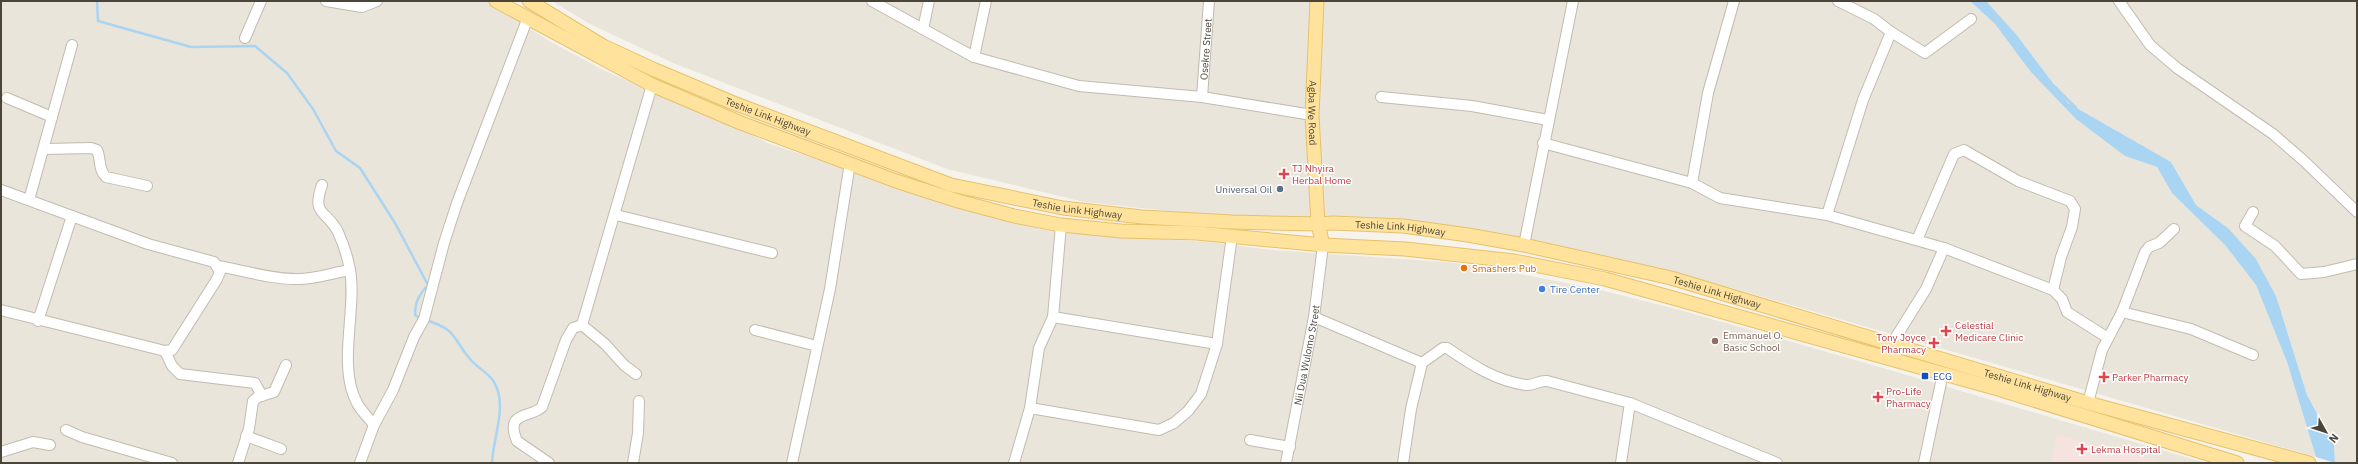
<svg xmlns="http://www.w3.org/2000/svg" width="2358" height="464" viewBox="0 0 2358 464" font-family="'IBM Plex Sans',sans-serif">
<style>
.residential{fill:#eae5da}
.medical{fill:#f6e3e0}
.water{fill:#a9d4f2}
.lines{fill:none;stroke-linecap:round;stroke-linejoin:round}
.stream{stroke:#a9d4f2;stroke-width:2.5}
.minor-casing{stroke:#c2bbae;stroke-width:12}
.major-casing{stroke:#e6c16a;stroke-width:15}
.minor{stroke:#fff;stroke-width:10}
.major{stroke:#ffe39c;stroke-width:13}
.health-dot{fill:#e0444e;stroke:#fff;stroke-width:1.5}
.service-dot{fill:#5c6f8a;stroke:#fff;stroke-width:1.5}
.food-dot{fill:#e8710a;stroke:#fff;stroke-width:1.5}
.shop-dot{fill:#3f7fe0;stroke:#fff;stroke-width:1.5}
.education-dot{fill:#8d6e63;stroke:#fff;stroke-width:1.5}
.transit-dot{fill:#1a4fb4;stroke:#fff;stroke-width:1.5}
.labels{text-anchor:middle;stroke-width:3;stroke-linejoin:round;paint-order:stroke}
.street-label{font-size:10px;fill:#4b4439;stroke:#fff}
.health-label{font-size:10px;fill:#be3a42;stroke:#fff;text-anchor:start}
.service-label{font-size:10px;fill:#4e5e75;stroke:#fff;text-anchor:end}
.food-label{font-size:10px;fill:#c56008;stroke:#fff;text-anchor:start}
.shop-label{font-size:10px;fill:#366cbe;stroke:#fff;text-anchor:start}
.education-label{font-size:10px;fill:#785e54;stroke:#fff;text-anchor:start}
.transit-label{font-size:10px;fill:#164399;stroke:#fff;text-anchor:start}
</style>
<rect width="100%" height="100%" fill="#f6f3ec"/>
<!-- residential -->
<path class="residential" d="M1 1H486L549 41 607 72 738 127 767 143 1002 219 1102 236 1210 242 1272 250 1446 262 1490 268 1596 289 1680 310 1883 368 2206 463H1Z
M552 1H1970L1995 24 2030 71 2125 156 2157 167 2172 193 2225 245 2256 285 2287 362 2316 457 1729 287 1587 252 1499 234 1333 220 1197 214 1084 202 947 169 673 63 590 24Z
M1986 1H2357V463H2335L2334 445 2307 395 2276 296 2256 259 2228 228 2196 205 2171 162 2068 103 2016 34Z"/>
<!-- medical -->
<path class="medical" d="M2057 435 2164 463H2052Z"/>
<!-- water -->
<path class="water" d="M1970 1H1986L2016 34 2068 103 2171 162 2196 205 2228 228 2256 259 2276 296 2307 395 2334 445 2335 463 2316 457 2287 362 2256 285 2225 245 2172 193 2157 167 2125 156 2076 119 2030 71 1995 24Z"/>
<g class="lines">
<!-- stream -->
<path class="stream" d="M97 1 98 21 191 47 255 46 287 73 313 109 336 151 360 168 395 223 428 285C419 295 415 302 415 315L421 319
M2054 86 2076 108
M426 320C459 331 451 337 470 359 477 368 488 372 494 382 508 406 493 437 492 463"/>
<!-- minor casing -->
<g class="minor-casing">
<g id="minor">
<path d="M326 1 362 7 377 1"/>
<path d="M872 1 974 57 1079 86 1202 97 1312 115"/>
<path d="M2119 1 2150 45 2177 68 2273 134 2304 161 2357 212"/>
<path d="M923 29 929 1"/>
<path d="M1891 32 1925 53 1971 19"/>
<path d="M245 38 261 1"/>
<path d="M974 57 986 1"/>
<path id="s1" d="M1202 97 1209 1"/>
<path d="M1381 97 1472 106 1548 120"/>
<path d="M7 98 52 117"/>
<path d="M1543 143 1692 183 1720 198 1827 215 1863 100 1891 32 1874 19 1838 1"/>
<path d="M45 149 91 148 97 150C101 158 98 170 106 177L147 186"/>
<path d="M1692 183 1708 93 1734 1"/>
<path d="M322 185C311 216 327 210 338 232 343 243 348 259 350 270 357 310 337 366 357 403 361 411 369 418 374 425"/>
<path d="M1 190 148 244 214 262 220 272 217 279 172 350 165 351 1 310"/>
<path d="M29 200 72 45"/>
<path d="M2253 212 2245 226 2275 246 2301 274 2324 272 2357 264"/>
<path d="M616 215 772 253"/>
<path d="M1827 215 1944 248 2053 290 2062 299 2067 312 2108 338"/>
<path d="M1917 240 1954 154 1964 150 2018 181 2070 201 2075 209 2072 227 2061 257 2053 290"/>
<path d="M1524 245 1573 1"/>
<path d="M218 266C241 270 275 280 298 279 316 279 332 273 350 270"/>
<path d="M2122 312 2191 329 2253 355"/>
<path d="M1053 317 1217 344"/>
<path d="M1314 317 1422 363 1443 348H1447C1472 365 1496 381 1526 385 1534 386 1539 380 1547 381L1630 403 1777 463"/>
<path d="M38 321 72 216"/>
<path d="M582 325 605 344 624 365 636 374"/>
<path d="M755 330 817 346"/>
<path d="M1891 345 1926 289 1944 248"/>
<path d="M165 351 172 366 180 374 255 383 262 396"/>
<path d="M2088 403 2102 350 2122 312 2145 252 2149 247 2159 243 2174 229"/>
<path d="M1030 408 1039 348 1053 317 1061 225"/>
<path d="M66 430 82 437 172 463"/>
<path d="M246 436 281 449"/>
<path d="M1250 440 1290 447"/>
<path d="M1 452 33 442 50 445"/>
<path d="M238 463 249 429 253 401 258 397 274 392 286 365"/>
<path d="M360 463 374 425 393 390 414 337 424 319 444 243 457 203 527 20"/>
<path d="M549 463 517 441C504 410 532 418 542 407L566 340 573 328 582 325 652 85"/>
<path d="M633 463 638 433 639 401"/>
<path d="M792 463 830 289 850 163"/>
<path d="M1014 463 1030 408 1159 430 1174 423 1188 411 1201 394 1217 344 1232 236"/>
<path id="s2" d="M1286 463 1314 317 1323 245"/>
<path d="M1403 463 1411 409 1422 363"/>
<path d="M1621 463 1630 403"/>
<path d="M1924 463 1943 373"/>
</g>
</g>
<!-- major casing -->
<g class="major-casing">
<g id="major">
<path d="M496 1 652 85 741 123 896 181 958 201 1014 216 1061 225 1121 231 1197 233 1323 245 1405 249 1514 261 1605 279 1998 389 2237 463"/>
<path id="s3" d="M529 1 603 46 655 70 731 102 951 185 1063 208 1142 217 1232 222 1318 224 1333 223 1403 226 1468 235 1524 245 1671 278 2088 403 2309 463"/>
<path id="s4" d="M1317 1 1312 115 1318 224 1323 245"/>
</g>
</g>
<!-- minor -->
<use href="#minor" class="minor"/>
<!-- major -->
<use href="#major" class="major"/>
</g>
<!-- markers -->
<g class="health-dot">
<path d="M1282 168h4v4h4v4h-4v4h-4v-4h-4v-4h4z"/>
<path d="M1944 325h4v4h4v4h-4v4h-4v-4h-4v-4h4z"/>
<path d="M1932 337h4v4h4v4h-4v4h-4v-4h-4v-4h4z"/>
<path d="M2102 371h4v4h4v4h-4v4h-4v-4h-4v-4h4z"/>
<path d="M1876 391h4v4h4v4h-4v4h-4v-4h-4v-4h4z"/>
<path d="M2080 443h4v4h4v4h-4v4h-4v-4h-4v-4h4z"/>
</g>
<circle class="service-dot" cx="1280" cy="189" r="4"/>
<circle class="food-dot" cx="1464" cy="268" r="4"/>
<circle class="shop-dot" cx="1542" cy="289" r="4"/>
<circle class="education-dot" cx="1715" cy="341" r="4"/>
<rect class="transit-dot" x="1921" y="372" width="8" height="8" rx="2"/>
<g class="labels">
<!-- street labels -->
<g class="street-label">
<text dy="4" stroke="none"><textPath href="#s1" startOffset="48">Osekre Street</textPath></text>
<text dy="4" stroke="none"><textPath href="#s4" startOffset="112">Agba We Road</textPath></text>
<text dy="4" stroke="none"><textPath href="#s3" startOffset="266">Teshie Link Highway</textPath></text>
<text dy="4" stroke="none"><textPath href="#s3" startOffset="590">Teshie Link Highway</textPath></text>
<text dy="4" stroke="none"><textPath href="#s3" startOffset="914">Teshie Link Highway</textPath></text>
<text dy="4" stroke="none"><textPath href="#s3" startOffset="1238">Teshie Link Highway</textPath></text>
<text dy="4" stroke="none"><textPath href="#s2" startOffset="110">Nii Dua Wulomo Street</textPath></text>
<text dy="4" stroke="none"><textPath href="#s3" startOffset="1562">Teshie Link Highway</textPath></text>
</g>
<!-- health labels -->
<g class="health-label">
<text x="1292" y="172">TJ Nhyira<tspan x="1292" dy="12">Herbal Home</tspan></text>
<text x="1955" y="329">Celestial<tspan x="1955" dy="12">Medicare Clinic</tspan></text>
<text x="1926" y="341" text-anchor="end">Tony Joyce<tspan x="1926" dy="12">Pharmacy</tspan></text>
<text x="2112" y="381">Parker Pharmacy</text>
<text x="1886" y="395">Pro-Life<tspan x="1886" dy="12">Pharmacy</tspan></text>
<text x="2091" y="453">Lekma Hospital</text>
</g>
<!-- service labels -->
<g class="service-label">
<text x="1272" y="193">Universal Oil</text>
</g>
<!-- food labels -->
<g class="food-label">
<text x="1472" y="272">Smashers Pub</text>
</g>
<!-- shop labels -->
<g class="shop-label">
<text x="1550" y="293">Tire Center</text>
</g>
<!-- education labels -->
<g class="education-label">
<text x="1723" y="339">Emmanuel O.<tspan x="1723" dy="12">Basic School</tspan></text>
</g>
<!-- transit labels -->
<g class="transit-label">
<text x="1933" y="380">ECG</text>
</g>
</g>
<!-- border -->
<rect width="2358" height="464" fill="none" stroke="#4b4439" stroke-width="4"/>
<!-- north arrow -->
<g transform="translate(2326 432) rotate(129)" stroke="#ffffff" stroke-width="3" paint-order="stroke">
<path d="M0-3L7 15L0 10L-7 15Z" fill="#4b4439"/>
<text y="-6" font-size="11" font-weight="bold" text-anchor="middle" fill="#4b4439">N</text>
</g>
</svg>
